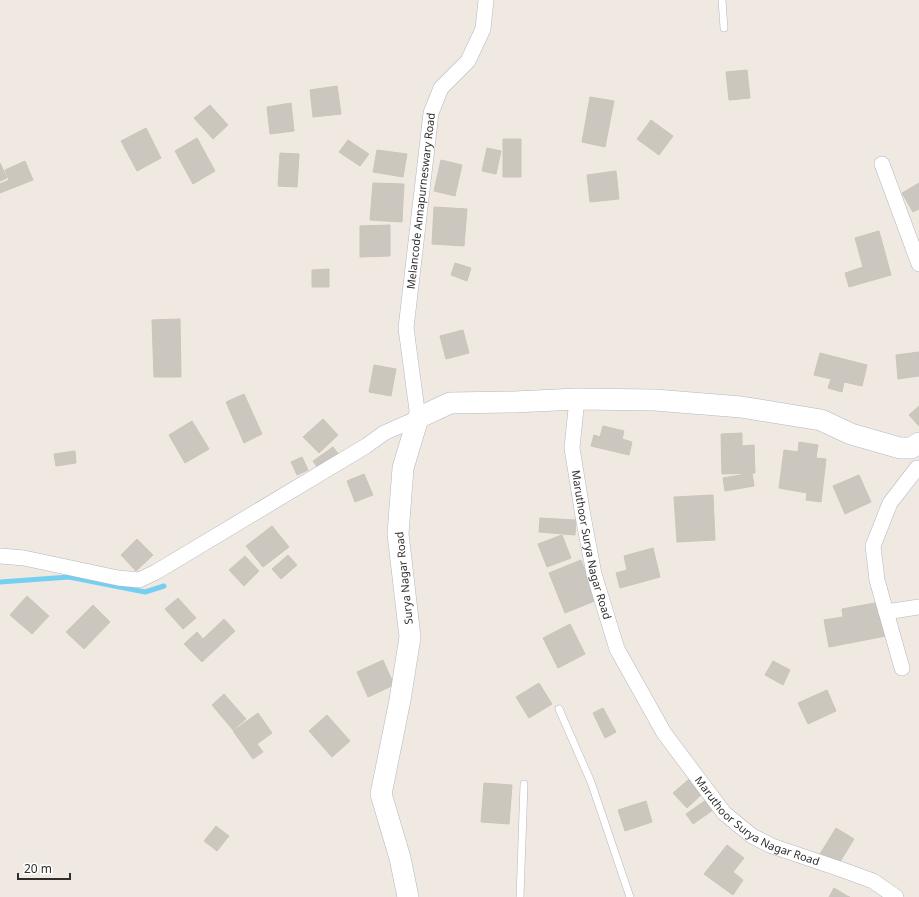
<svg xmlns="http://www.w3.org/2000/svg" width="919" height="897" viewBox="0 0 919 897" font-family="'Noto Sans',sans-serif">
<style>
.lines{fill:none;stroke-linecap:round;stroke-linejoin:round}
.stream{stroke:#75cff0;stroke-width:5}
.building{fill:#cbc7bf;stroke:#cbc5ba}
.lane-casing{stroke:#b4b7c1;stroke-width:8}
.street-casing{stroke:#b4b7c1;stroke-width:16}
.secondary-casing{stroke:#b4b7c1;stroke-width:22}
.lane{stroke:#fff;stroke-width:7}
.street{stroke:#fff;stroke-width:15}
.secondary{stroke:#fff;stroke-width:21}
.labels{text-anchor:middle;stroke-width:3.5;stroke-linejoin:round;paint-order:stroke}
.street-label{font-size:11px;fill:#2e2e2e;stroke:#fff}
</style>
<rect width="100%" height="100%" fill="#efe9e1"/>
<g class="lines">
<!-- stream -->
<path class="stream" d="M0 582 69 577 145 592 164 586"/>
</g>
<!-- building -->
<path class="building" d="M747 70 750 98 729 100 726 72Z
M337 86 341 114 313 117 310 90Z
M590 97 614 101 605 147 582 142Z
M291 103 294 131 270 134 267 107Z
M210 105 228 125 213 139 194 118Z
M651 120 673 136 659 155 637 139Z
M146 128 161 158 137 171 121 141Z
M197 138 215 171 193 184 175 151Z
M503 139H521V177H503Z
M348 140 369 154 360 166 339 152Z
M487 148 501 151 496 174 482 171Z
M377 150 407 154 403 177 373 172Z
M280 153 299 154 297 187 278 186Z
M441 160 462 165 455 196 434 191Z
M25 161 33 180 0 193V184L9 180 5 170Z
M0 163 7 178 0 181Z
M616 171 619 199 590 202 587 175Z
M373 183 404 184 402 222 370 220Z
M919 183V209L913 212 902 193Z
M434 207 467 209 464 246 432 244Z
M390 225V256L360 257V226Z
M879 231 891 275 849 287 845 273 863 267 855 238Z
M455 263 471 268 467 281 451 275Z
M329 269V287H312V270Z
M180 319 181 377H154L152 320Z
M463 330 469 353 446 359 440 336Z
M919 352V376L898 379 896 355Z
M820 353 867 365 862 386 844 382 842 392 828 388 831 379 814 375Z
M374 365 396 369 391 396 369 392Z
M244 394 262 434 244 443 226 402Z
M919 406V426L909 415Z
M323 419 338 435 319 453 303 437Z
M192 421 209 449 185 463 169 435Z
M603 426 624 431 622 439 632 442 629 455 591 446 594 435 600 437Z
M742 433V446L754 445 755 473 722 474 721 434Z
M799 442 818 445 816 458 826 459 821 502 806 500 807 493 779 488 784 450 798 452Z
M333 447 340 456 319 470 313 461Z
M75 451 76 463 56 466 54 454Z
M302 457 308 470 297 475 291 462Z
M752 473 754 486 725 491 723 478Z
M364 474 373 495 355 502 347 481Z
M859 475 871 502 845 514 833 486Z
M713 495 715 540 677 542 674 497Z
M540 518 576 520 575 535 539 532Z
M272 526 289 547 263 567 246 546Z
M562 535 571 558 547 567 538 544Z
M137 539 153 555 136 571 121 555Z
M653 548 660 577 620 588 616 573 627 570 624 556Z
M288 555 297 565 281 579 272 569Z
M245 556 259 571 244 586 229 570Z
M581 560 597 600 565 613 549 573Z
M27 596 49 616 32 634 10 615Z
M178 598 196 618 183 629 165 609Z
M880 602 886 636 829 647 824 620 843 617 842 609Z
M93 605 110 622 84 649 66 632Z
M224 619 235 631 202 662 184 644 197 632 203 639Z
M570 624 585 654 558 668 543 638Z
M383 660 394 685 368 697 357 672Z
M773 661 790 670 783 685 765 675Z
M539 683 552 704 529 718 516 697Z
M827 690 836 711 808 724 798 703Z
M224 694 246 719 233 730 212 705Z
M603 708 616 732 605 738 593 713Z
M258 713 272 733 257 744 263 752 253 759 233 731Z
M327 715 350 741 332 757 309 731Z
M689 779 703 793 687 808 673 793Z
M484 783 512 785 509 824 481 822Z
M706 800 713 810 693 824 686 814Z
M646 801 652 822 625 831 618 810Z
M216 826 229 836 217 851 204 841Z
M836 828 854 839 838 865 820 854Z
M727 845 744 858 733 872 743 880 733 895 704 874Z
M834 888 849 897H850H829Z"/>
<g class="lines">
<!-- lane casing -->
<g class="lane-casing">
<path id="lane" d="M722 0 724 28
M559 709 591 782 630 897
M520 897 524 784"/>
</g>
<!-- street casing -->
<g class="street-casing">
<g id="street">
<path d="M882 164 919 264"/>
<path id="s1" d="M577 399 572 448 583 516 594 574 617 649 664 733 724 813 752 836 772 846 840 869 873 881 896 897"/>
<path id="s2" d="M0 556 24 558 118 578 139 580 156 572 366 446 384 433 418 418 406 328 431 113 441 88 468 61 483 29 486 0"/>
<path d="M886 612 919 607"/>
<path d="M902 668 877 580 873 546 890 503 917 468"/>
</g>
</g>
<!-- secondary casing -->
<g class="secondary-casing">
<path id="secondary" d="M408 897 400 858 381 794 400 700 410 637 398 534 403 468 418 418 450 403 514 402 577 399 655 400 741 407 821 420 851 434 900 448H911L919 443"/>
</g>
<!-- lane -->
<use href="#lane" class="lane"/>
<!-- street -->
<use href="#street" class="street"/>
<!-- secondary -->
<use href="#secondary" class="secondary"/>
</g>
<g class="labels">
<!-- street labels -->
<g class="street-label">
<text dy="4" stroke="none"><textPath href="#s2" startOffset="683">Melancode Annapurneswary Road</textPath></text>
<text dy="4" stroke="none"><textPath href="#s1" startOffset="148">Maruthoor Surya Nagar Road</textPath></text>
<text transform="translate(404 578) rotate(-96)" y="4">Surya Nagar Road</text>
<text dy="4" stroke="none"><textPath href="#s1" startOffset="484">Maruthoor Surya Nagar Road</textPath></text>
</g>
</g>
<!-- scale -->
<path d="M18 873v6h52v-6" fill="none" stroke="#2e2e2e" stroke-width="2"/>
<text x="24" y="873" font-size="12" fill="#2e2e2e" stroke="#ffffff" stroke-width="3" paint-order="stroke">20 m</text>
</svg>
